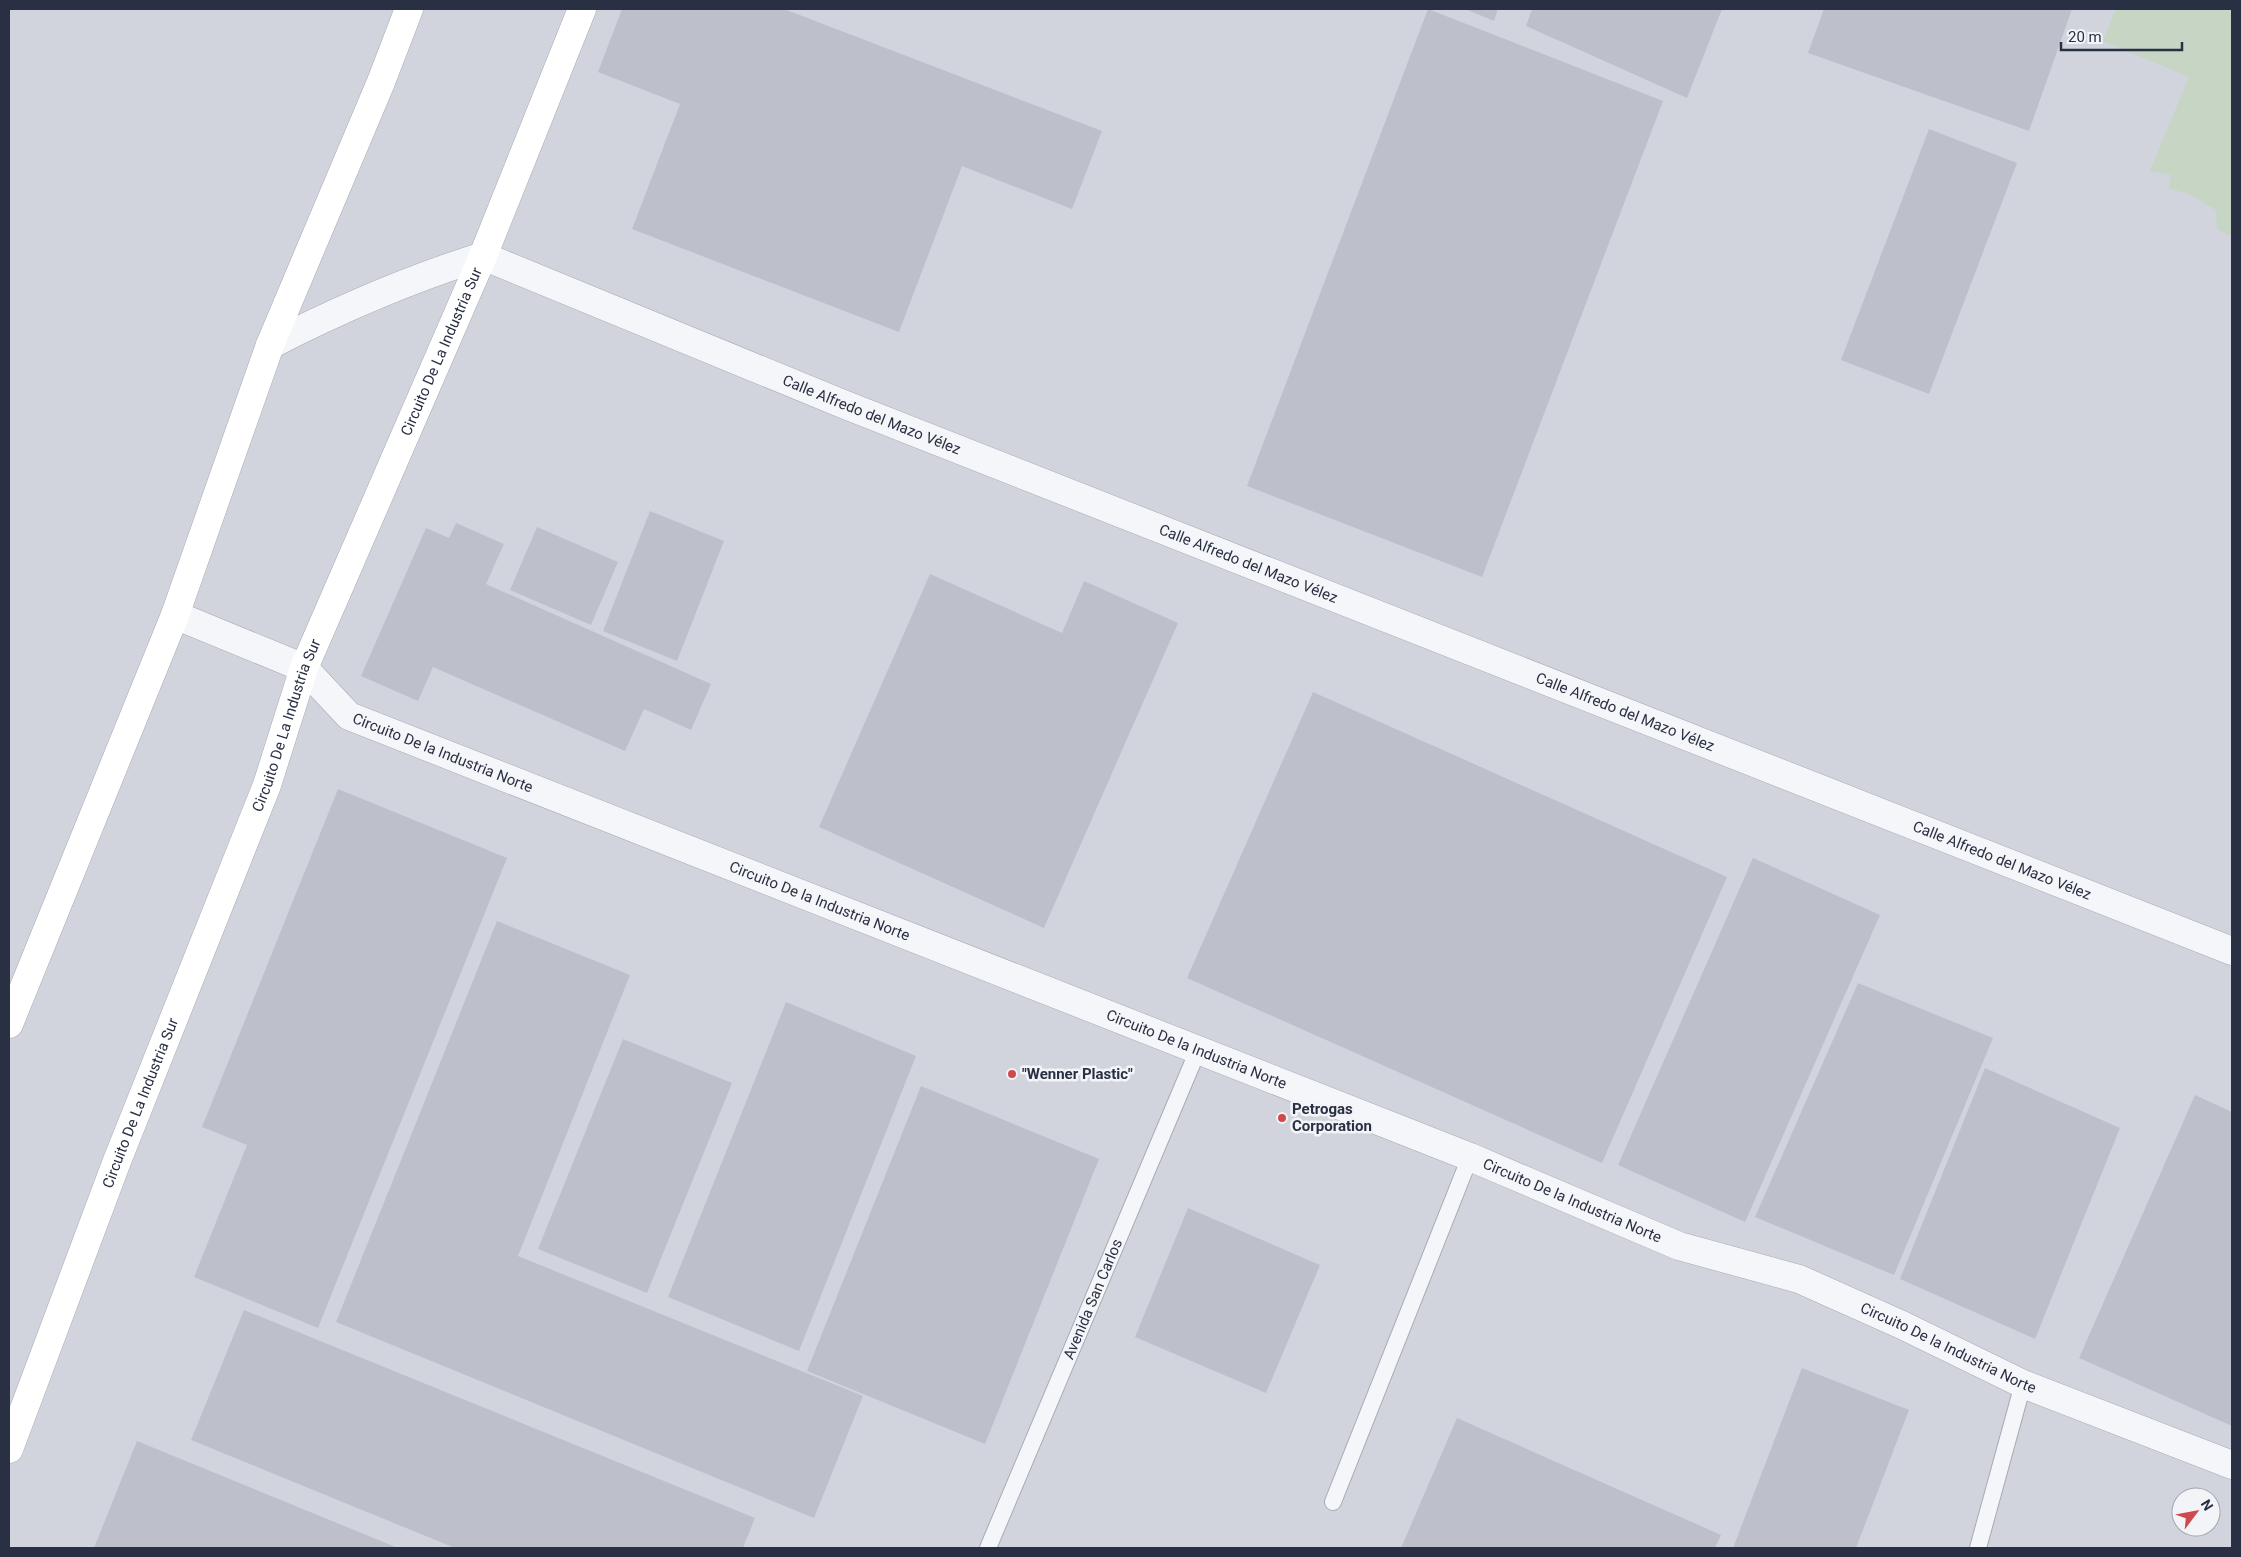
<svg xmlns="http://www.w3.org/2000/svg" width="2241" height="1557" viewBox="0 0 2241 1557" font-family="Roboto,sans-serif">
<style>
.built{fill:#d1d4dd;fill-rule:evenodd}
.green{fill:#c6d5c4}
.building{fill:#bdc0cb}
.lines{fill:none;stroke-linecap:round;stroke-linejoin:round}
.service-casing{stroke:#a8abb5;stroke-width:18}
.minor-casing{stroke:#a8abb5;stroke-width:29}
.secondary-casing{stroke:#a8abb5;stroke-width:29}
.service{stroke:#f5f6f9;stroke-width:16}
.minor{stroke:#f5f6f9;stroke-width:28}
.secondary{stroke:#fff;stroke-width:28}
.poi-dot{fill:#cf494d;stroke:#f2f4f8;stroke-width:2}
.labels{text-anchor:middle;stroke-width:5;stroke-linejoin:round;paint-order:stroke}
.street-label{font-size:15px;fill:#2a3043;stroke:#f2f4f8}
.poi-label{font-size:15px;font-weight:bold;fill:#2a3043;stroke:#f2f4f8;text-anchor:start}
</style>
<rect width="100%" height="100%" fill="#e3e5eb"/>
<!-- built -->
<path class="built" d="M9 9H2232V1548H9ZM2181 1497H2211V1527H2181Z"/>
<!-- green -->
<path class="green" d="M2116 9H2232V236L2217 229 2216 210 2187 193 2169 189 2171 175 2150 171 2189 77 2103 41Z"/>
<!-- building -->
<path class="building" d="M622 9H784L1102 131 1072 209 962 166 899 332 632 229 680 104 598 72Z
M1428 9 1663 101 1482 577 1247 486Z
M1465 9H1498L1494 21Z
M1532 9H1722L1687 98 1526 26Z
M1824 9H2072L2029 131 1808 53Z
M1929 129 2017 163 1929 394 1841 360Z
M650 511 724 541 677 661 603 631Z
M456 523 504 544 486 584 711 684 691 730 644 709 625 751 433 667 418 701 361 676 426 528 449 538Z
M537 527 618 562 591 625 510 590Z
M930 574 1062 633 1084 581 1178 623 1044 928 819 827Z
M1313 692 1727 877 1602 1163 1187 978Z
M338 789 507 858 318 1328 194 1277 247 1145 202 1127Z
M1753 858 1880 915 1745 1222 1618 1165Z
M497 921 630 975 518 1256 863 1396 814 1518 336 1322Z
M1858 983 1993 1038 1894 1275 1755 1217Z
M786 1002 916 1056 799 1351 668 1297Z
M623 1039 732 1083 647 1293 538 1249Z
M1985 1068 2120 1128 2035 1339 1900 1279Z
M921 1086 1099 1159 985 1444 807 1371Z
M2195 1095 2232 1112V1426L2079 1358Z
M1188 1208 1320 1265 1266 1393 1135 1337Z
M244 1310 755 1518 743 1548H455L191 1440Z
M1802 1368 1909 1410 1856 1548H1733Z
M1457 1418 1721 1535 1715 1548H1401Z
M137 1441 398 1548H94Z"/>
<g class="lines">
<!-- service casing -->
<g class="service-casing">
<g id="service">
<path d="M1333 1502 1470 1157"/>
<path id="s1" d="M988 1548 1198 1050"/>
<path d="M1978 1548 2023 1384"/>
</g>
</g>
<!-- minor casing -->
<g class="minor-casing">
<g id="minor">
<path id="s2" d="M270 345C340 309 407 280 483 256L843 404 2232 951"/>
<path id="s3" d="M175 615 304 668 349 716 1470 1157 1679 1246 1799 1279 1902 1325 2023 1384 2232 1465"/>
</g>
</g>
<!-- secondary casing -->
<g class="secondary-casing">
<g id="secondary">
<path d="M9 1024 175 615 270 345 381 82 409 9"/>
<path id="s4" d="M9 1449 117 1161 267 785 304 668 483 256 582 9"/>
</g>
</g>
<!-- service -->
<use href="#service" class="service"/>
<!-- minor -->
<use href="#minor" class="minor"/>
<!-- secondary -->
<use href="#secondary" class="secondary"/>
</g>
<!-- markers -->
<g class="poi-dot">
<circle cx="1012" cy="1074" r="5"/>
<circle cx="1282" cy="1118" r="5"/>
</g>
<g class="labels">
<!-- street labels -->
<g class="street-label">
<text dy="5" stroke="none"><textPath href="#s4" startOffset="1180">Circuito De La Industria Sur</textPath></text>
<text dy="5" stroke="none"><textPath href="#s2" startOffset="651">Calle Alfredo del Mazo Vélez</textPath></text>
<text dy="5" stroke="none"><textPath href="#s2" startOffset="1056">Calle Alfredo del Mazo Vélez</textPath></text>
<text dy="5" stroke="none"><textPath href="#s2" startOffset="1461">Calle Alfredo del Mazo Vélez</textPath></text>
<text dy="5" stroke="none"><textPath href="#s4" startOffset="775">Circuito De La Industria Sur</textPath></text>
<text dy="5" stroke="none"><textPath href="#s3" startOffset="306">Circuito De la Industria Norte</textPath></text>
<text dy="5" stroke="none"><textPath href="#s2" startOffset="1866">Calle Alfredo del Mazo Vélez</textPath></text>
<text dy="5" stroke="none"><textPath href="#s3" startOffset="711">Circuito De la Industria Norte</textPath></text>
<text dy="5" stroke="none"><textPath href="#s3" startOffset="1116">Circuito De la Industria Norte</textPath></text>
<text dy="5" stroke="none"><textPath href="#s4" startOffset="370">Circuito De La Industria Sur</textPath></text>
<text dy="5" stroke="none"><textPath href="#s3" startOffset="1521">Circuito De la Industria Norte</textPath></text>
<text dy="5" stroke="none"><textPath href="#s1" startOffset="270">Avenida San Carlos</textPath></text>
<text dy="5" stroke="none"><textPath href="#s3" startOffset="1926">Circuito De la Industria Norte</textPath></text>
</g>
<!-- poi labels -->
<g class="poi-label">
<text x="1022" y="1079">"Wenner Plastic"</text>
<text x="1292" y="1114">Petrogas<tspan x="1292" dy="17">Corporation</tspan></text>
</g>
</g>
<!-- border -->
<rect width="2241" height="1557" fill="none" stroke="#2a3043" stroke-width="20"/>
<!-- north arrow -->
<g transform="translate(2196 1512) rotate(58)"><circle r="24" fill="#f2f4f8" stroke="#a2a6b0"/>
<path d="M0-4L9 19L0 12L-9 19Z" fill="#cf494d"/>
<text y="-8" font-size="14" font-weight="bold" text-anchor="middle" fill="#2a3043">N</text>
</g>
<!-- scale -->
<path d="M2061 42v8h121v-8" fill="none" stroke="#2a3043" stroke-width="2.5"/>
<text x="2068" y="42" font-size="15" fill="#2a3043" stroke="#f2f4f8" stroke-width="4" paint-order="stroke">20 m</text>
</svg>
